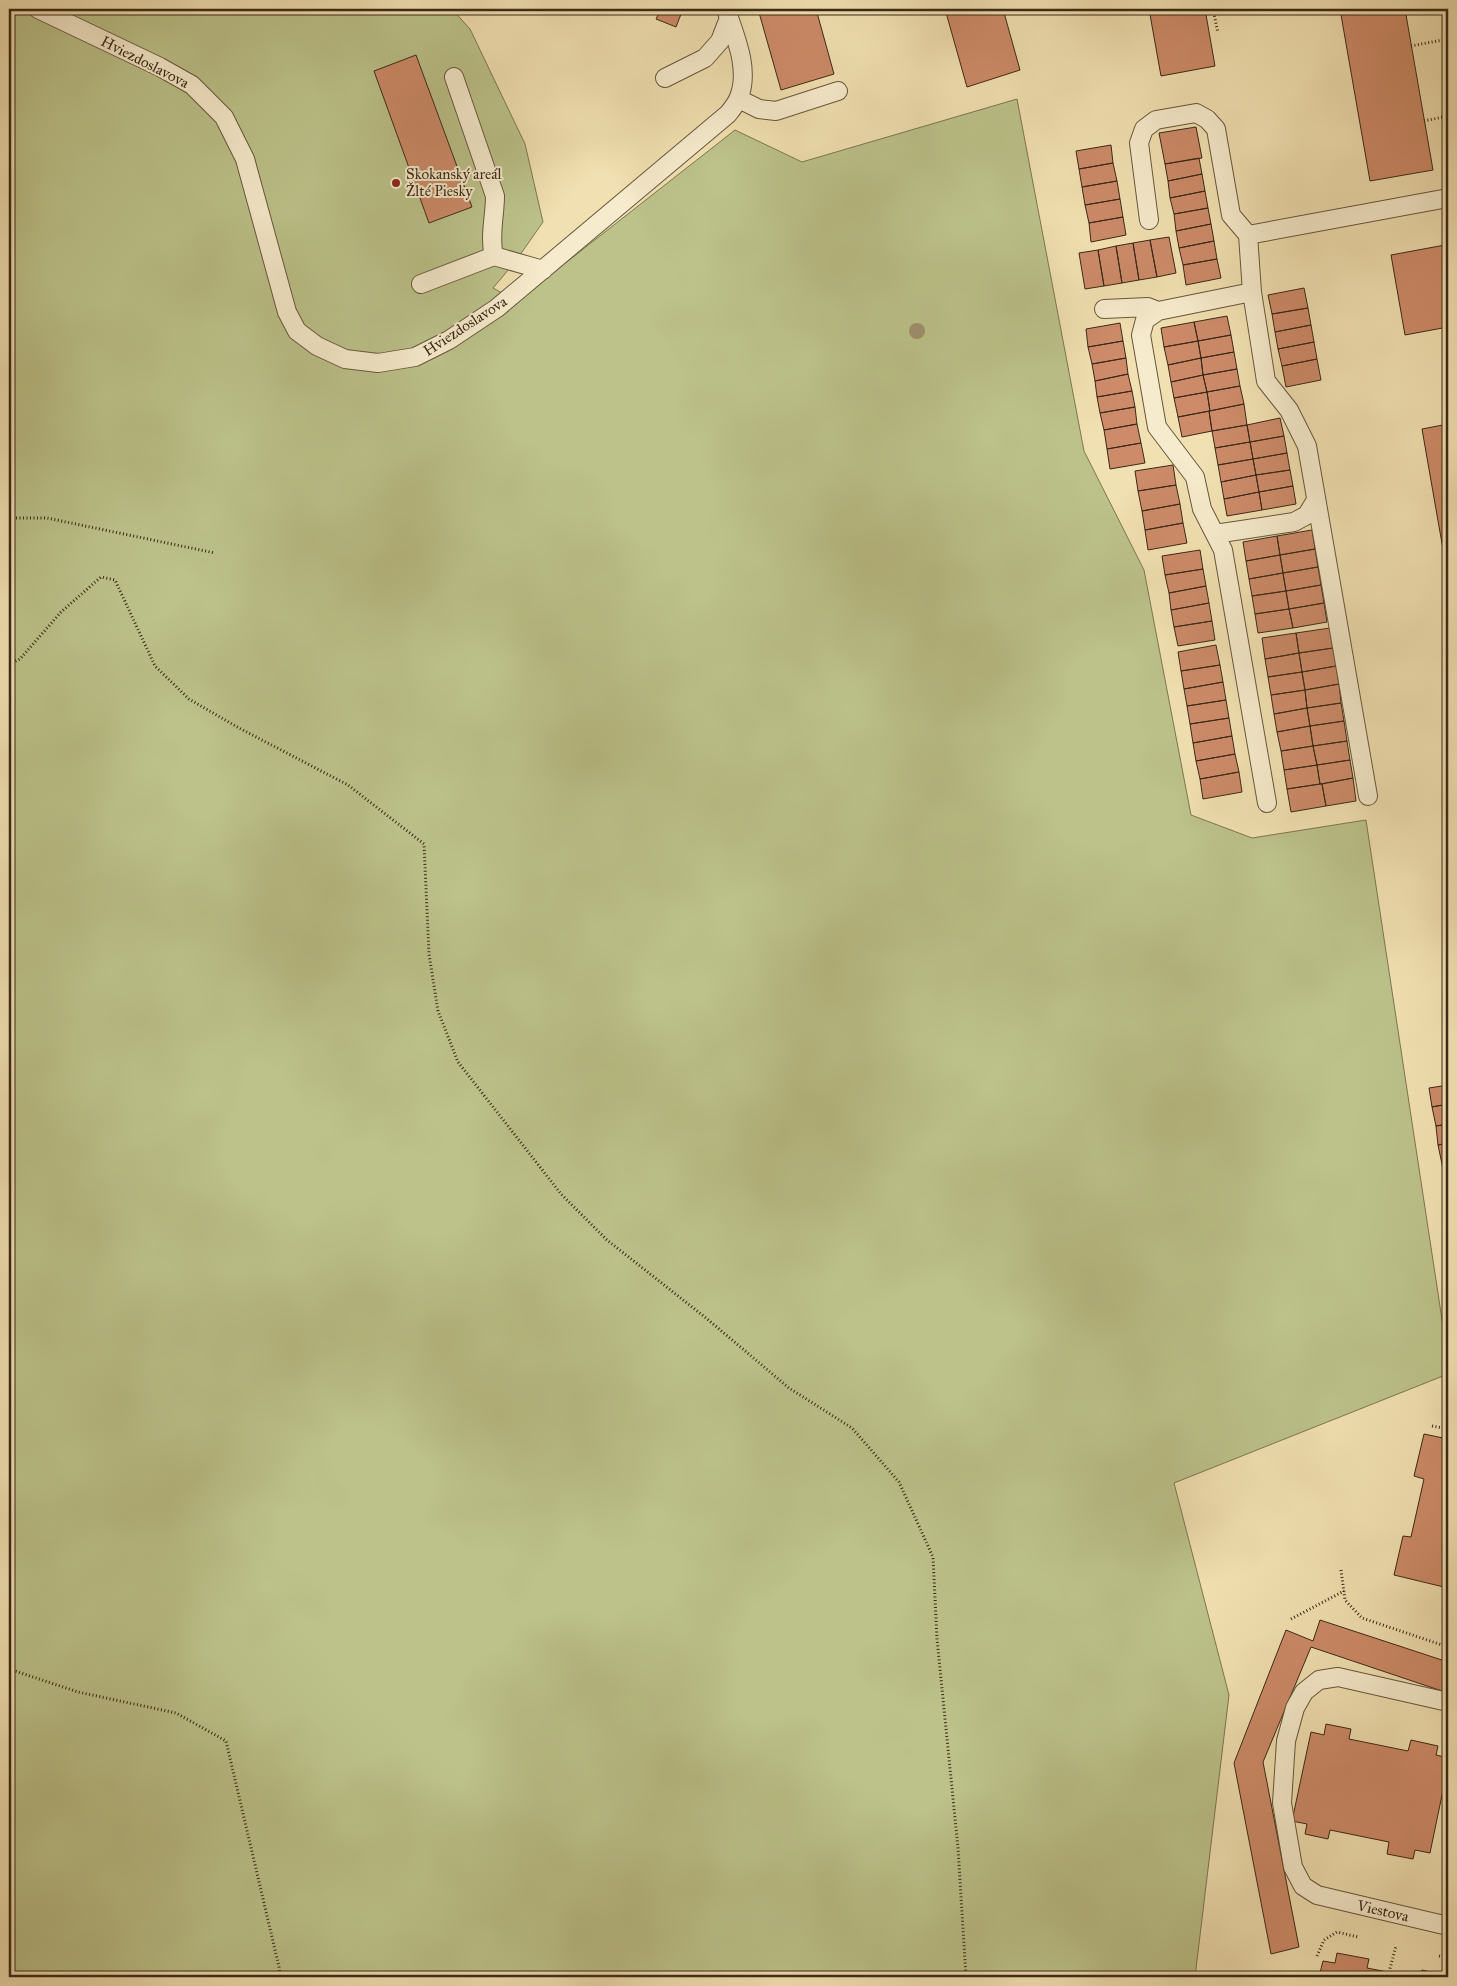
<svg xmlns="http://www.w3.org/2000/svg" width="1457" height="1986" viewBox="0 0 1457 1986" font-family="'IM FELL Great Primer',serif">
<style>
.green{fill:#bcc28a;stroke:#7c7651}
.building{fill:#cd8b69;stroke:#3b2918}
.lines{fill:none;stroke-linecap:round;stroke-linejoin:round}
.lane-casing{stroke:#68573e;stroke-width:20}
.path{stroke:#3b2918;stroke-width:3;stroke-dasharray:1 2.5;stroke-linecap:butt}
.lane{stroke:#f6ebcc;stroke-width:18}
.tree{fill:#9e906c}
.poi-dot{fill:#8f2418;stroke:#f6ebcc;stroke-width:2}
.labels{text-anchor:middle;stroke-width:4;stroke-linejoin:round;paint-order:stroke}
.street-label{font-size:15px;fill:#3b2918;stroke:#f6ebcc}
.poi-label{font-size:15px;fill:#3b2918;stroke:#f6ebcc;text-anchor:start}
</style>
<rect width="100%" height="100%" fill="#f1e0b1"/>
<filter id="stains"><feTurbulence type="fractalNoise" baseFrequency=".004" numOctaves="4"/><feColorMatrix values="0 0 0 0 .2 0 0 0 0 .09 0 0 0 0 .02 0 0 0 .5 -.17"/></filter>
<radialGradient id="worn" r=".72"><stop offset=".6" stop-color="#630" stop-opacity="0"/><stop offset="1" stop-color="#630" stop-opacity=".3"/></radialGradient>
<!-- green -->
<path class="green" d="M9 9H452L470 29 525 144 543 222 515 262 493 288 517 301 735 130 802 162 1017 99 1084 451 1144 570 1191 815 1252 838 1366 820 1448 1359V1374L1174 1483 1229 1695 1195 1977H9Z"/>
<!-- building -->
<path class="building" d="M661 9H683L676 27 656 19Z
M758 9H816L834 74 781 90Z
M945 9H1003L1020 70 967 87Z
M1149 9H1205L1215 66 1161 76Z
M1340 9H1405L1433 170 1370 181Z
M416 55 472 207 429 223 374 71Z
M1196 127 1202 158 1165 164 1159 133Z
M1111 145 1113 163 1079 169 1076 151Z
M1199 158 1202 174 1168 181 1165 164Z
M1113 163 1117 181 1082 187 1079 169Z
M1202 174 1205 191 1170 198 1168 181Z
M1117 181 1120 199 1085 205 1082 187Z
M1205 191 1208 208 1174 214 1170 198Z
M1120 199 1123 217 1089 223 1085 205Z
M1208 208 1211 224 1176 231 1174 214Z
M1123 217 1126 235 1091 242 1089 223Z
M1211 224 1214 241 1179 248 1176 231Z
M1169 237 1176 273 1157 277 1150 240Z
M1150 240 1157 277 1139 280 1133 243Z
M1214 241 1217 259 1183 265 1179 248Z
M1133 243 1139 280 1122 283 1116 246Z
M1445 245 1448 264V327L1405 335 1391 255Z
M1116 246 1122 283 1104 286 1098 250Z
M1098 250 1104 286 1085 289 1079 253Z
M1217 259 1221 278 1186 285 1183 265Z
M1304 288 1308 308 1272 314 1268 295Z
M1308 308 1311 325 1275 332 1272 314Z
M1227 316 1231 335 1198 341 1194 322Z
M1194 322 1198 341 1164 347 1161 328Z
M1120 323 1123 341 1088 347 1086 329Z
M1311 325 1314 342 1278 349 1275 332Z
M1231 335 1234 352 1201 358 1198 341Z
M1123 341 1126 358 1092 364 1088 347Z
M1198 341 1201 358 1168 365 1164 347Z
M1314 342 1317 359 1282 366 1278 349Z
M1234 352 1237 369 1203 375 1201 358Z
M1126 358 1128 374 1095 381 1092 364Z
M1201 358 1203 375 1171 382 1168 365Z
M1317 359 1321 380 1286 387 1282 366Z
M1237 369 1240 386 1207 392 1203 375Z
M1128 374 1132 391 1097 397 1095 381Z
M1203 375 1207 392 1174 398 1171 382Z
M1240 386 1244 404 1210 411 1207 392Z
M1132 391 1135 407 1100 413 1097 397Z
M1207 392 1210 411 1178 417 1174 398Z
M1244 404 1247 425 1212 431 1209 411Z
M1135 407 1137 424 1104 430 1100 413Z
M1209 411 1212 431 1182 437 1178 417Z
M1280 418 1284 436 1250 442 1247 425Z
M1137 424 1141 443 1107 449 1104 430Z
M1448 424V578L1422 429Z
M1247 425 1250 442 1215 448 1212 431Z
M1284 436 1287 453 1253 459 1250 442Z
M1250 442 1253 459 1218 465 1215 448Z
M1141 443 1145 463 1110 469 1107 449Z
M1287 453 1290 470 1256 475 1253 459Z
M1253 459 1256 475 1221 482 1218 465Z
M1173 465 1176 485 1138 491 1135 471Z
M1290 470 1293 486 1259 492 1256 475Z
M1256 475 1259 492 1224 499 1221 482Z
M1176 485 1180 504 1142 511 1138 491Z
M1293 486 1296 504 1262 510 1259 492Z
M1259 492 1262 510 1227 516 1224 499Z
M1180 504 1183 523 1145 530 1142 511Z
M1183 523 1187 543 1148 550 1145 530Z
M1312 530 1315 549 1280 555 1277 536Z
M1277 536 1280 555 1246 561 1243 542Z
M1315 549 1318 567 1283 573 1280 555Z
M1200 550 1203 569 1165 575 1162 556Z
M1280 555 1283 573 1249 579 1246 561Z
M1318 567 1321 585 1286 591 1283 573Z
M1203 569 1206 586 1169 593 1165 575Z
M1283 573 1286 591 1252 596 1249 579Z
M1321 585 1324 603 1289 609 1286 591Z
M1206 586 1209 603 1171 610 1169 593Z
M1286 591 1289 609 1255 614 1252 596Z
M1209 603 1212 621 1174 627 1171 610Z
M1324 603 1327 622 1293 628 1289 609Z
M1289 609 1293 628 1258 633 1255 614Z
M1212 621 1215 640 1178 646 1174 627Z
M1330 628 1333 648 1299 653 1296 633Z
M1296 633 1299 653 1265 659 1262 638Z
M1216 645 1220 665 1181 671 1178 652Z
M1333 648 1336 666 1302 672 1299 653Z
M1299 653 1302 672 1268 677 1265 659Z
M1220 665 1223 682 1184 689 1181 671Z
M1336 666 1339 684 1305 690 1302 672Z
M1302 672 1305 690 1271 695 1268 677Z
M1223 682 1226 700 1187 706 1184 689Z
M1339 684 1341 703 1307 708 1305 690Z
M1305 690 1307 708 1274 714 1271 695Z
M1226 700 1229 718 1190 724 1187 706Z
M1341 703 1344 721 1310 726 1307 708Z
M1307 708 1310 726 1277 732 1274 714Z
M1229 718 1232 736 1193 743 1190 724Z
M1344 721 1347 741 1313 746 1310 726Z
M1310 726 1313 746 1281 751 1277 732Z
M1232 736 1235 754 1196 761 1193 743Z
M1347 741 1350 760 1317 765 1313 746Z
M1313 746 1317 765 1284 770 1281 751Z
M1235 754 1239 772 1200 779 1196 761Z
M1350 760 1353 778 1320 784 1317 765Z
M1317 765 1320 784 1287 789 1284 770Z
M1239 772 1242 792 1203 799 1200 779Z
M1353 778 1356 801 1326 806 1322 784Z
M1320 784H1322L1326 806 1291 812 1287 789Z
M1448 1085V1104L1432 1107 1429 1088Z
M1448 1104V1124L1436 1126 1432 1107Z
M1448 1124V1143L1438 1145 1436 1126Z
M1448 1143V1163L1442 1164 1438 1145Z
M1448 1163V1182L1445 1183 1442 1164Z
M1424 1434 1448 1439V1588L1394 1575 1403 1536 1411 1537 1424 1479 1414 1476Z
M1320 1620 1448 1662V1693L1311 1647 1263 1762 1299 1947 1271 1954 1234 1763 1286 1630 1313 1641Z
M1326 1724 1351 1729 1349 1739 1408 1751 1411 1740 1438 1746 1436 1755 1448 1758V1766L1430 1853 1415 1850 1413 1859 1387 1854 1389 1842 1330 1830 1328 1839 1305 1834 1307 1824 1292 1821 1311 1732 1324 1735Z
M1337 1953 1369 1959 1367 1968 1414 1977H1319L1323 1961 1335 1963Z
M1422 1970 1448 1976V1977H1420Z"/>
<g class="lines">
<!-- lane casing -->
<g class="lane-casing">
<path id="lane" d="M38 9 160 67 192 85 224 117 245 159 287 312 297 331 317 346 345 359 378 363 415 357 449 340 497 308 728 114C732 109 737 103 739 97 750 69 735 36 726 9
M454 77 495 196C495 216 489 237 494 256
M665 78 705 58 720 41 729 18
M739 99 759 109 776 111 838 91
M1149 220 1139 143 1144 129 1156 120 1196 113 1207 119 1216 129 1231 215 1248 235 1252 292 1158 311 1145 320 1141 335 1157 427 1195 477 1202 509 1223 550 1267 803
M1248 235 1448 198
M421 284 494 256 543 270
M1252 292 1266 381 1289 410 1307 446 1368 796
M1104 309 1148 307 1158 311
M1215 534 1294 522 1307 515 1316 500
M1448 1702 1338 1677 1319 1680 1304 1692 1295 1708 1286 1741 1282 1803 1293 1867 1303 1886 1317 1895 1448 1926"/>
</g>
<!-- path -->
<path class="path" d="M1213 9 1218 33
M1411 46 1448 39
M1424 121 1448 116
M9 518H47L215 553
M9 664 20 659 61 612 101 577 115 580 155 666 189 699 239 728 348 785 424 844 429 954 438 1011 458 1062 561 1194 607 1240 706 1318 789 1388 852 1428 899 1482 933 1557 937 1639 958 1848 966 1977
M1432 1426 1448 1429
M1341 1570 1345 1600 1362 1618 1448 1647
M1291 1619 1344 1591
M9 1669 78 1692 176 1713 226 1741 279 1967 280 1977
M1317 1956 1324 1940 1337 1932 1358 1937
M1439 1956 1448 1958
M1389 1972 1396 1946"/>
<!-- lane -->
<use href="#lane" class="lane"/>
</g>
<!-- trees -->
<circle class="tree" cx="917" cy="331" r="8"/>
<!-- markers -->
<circle class="poi-dot" cx="396" cy="183" r="5"/>
<g class="labels">
<!-- street labels -->
<g class="street-label">
<text transform="translate(145 62) rotate(27)" y="5">Hviezdoslavova</text>
<text transform="translate(465 326) rotate(-33)" y="5">Hviezdoslavova</text>
<text transform="translate(1383 1911) rotate(13)" y="5">Viestova</text>
</g>
<!-- poi labels -->
<g class="poi-label">
<text x="406" y="179">Skokanský areál<tspan x="406" dy="17">Žlté Piesky</tspan></text>
</g>
</g>
<!-- margin -->
<rect width="1457" height="1986" fill="none" stroke="#f1e0b1" stroke-width="30"/>
<rect x="10" y="10" width="1437" height="1966" fill="none" stroke="#3b2918" stroke-width="2.5"/>
<rect x="15" y="15" width="1427" height="1956" fill="none" stroke="#3b2918"/>
<rect width="100%" height="100%" filter="url(#stains)"/>
<rect width="100%" height="100%" fill="url(#worn)"/>
</svg>
